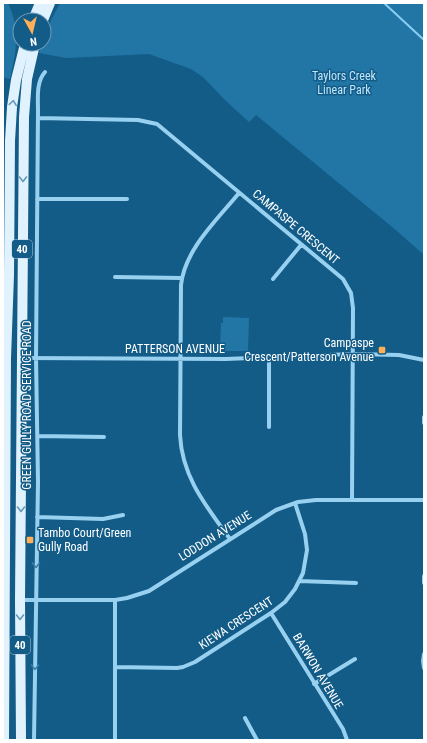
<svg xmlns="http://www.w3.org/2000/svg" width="427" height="743" viewBox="0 0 427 743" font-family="'Roboto Condensed',sans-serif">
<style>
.green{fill:#2276a6}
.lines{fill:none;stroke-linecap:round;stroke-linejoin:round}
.stream{stroke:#8acff3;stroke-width:2}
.street{stroke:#98d0f0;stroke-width:4}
.primary{stroke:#e1f2ff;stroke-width:10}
.oneway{stroke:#6598b8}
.oneway2{stroke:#3b7fa7}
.poi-dot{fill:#ffaf57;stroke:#135c88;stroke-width:1.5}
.labels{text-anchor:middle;stroke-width:3;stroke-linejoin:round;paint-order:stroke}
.shield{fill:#135c88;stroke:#b8cedb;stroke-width:1}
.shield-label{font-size:11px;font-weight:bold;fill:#fff}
.park-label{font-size:12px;fill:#bfe6fc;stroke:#135c88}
.street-label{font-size:12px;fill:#fff;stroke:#135c88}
.poi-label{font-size:12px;fill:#fff;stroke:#135c88;text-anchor:end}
</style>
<rect width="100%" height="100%" fill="#135c88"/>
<!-- green -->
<path class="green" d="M3 3H8C21 31 16 51 10 79L3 77Z
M60 3H424V255L397 231 256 115 249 122 226 101 203 77 191 69 149 54 66 58 39 53 42 44H44C44 31 54 15 60 3Z
M223 317 249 318 248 351H220L221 323H223Z"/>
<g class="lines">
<!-- stream -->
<path class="stream" d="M384 3 424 40"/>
<!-- street -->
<path class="street" d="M38 118 138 120 157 124 343 279 351 293 353 308 352 500
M37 199H127
M115 277 181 278
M273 279 301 245
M23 358 226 359 353 354 399 355 424 360
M424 417V423
M269 427V357
M38 436 104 437
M37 517 103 519 123 515
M230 539C206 506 182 477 180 435L181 285C185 249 217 220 239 193
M424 576V583
M299 581 356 583
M21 600H115L127 598 149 591 276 510 298 502 316 500H424
M271 613 343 729 347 740
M424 654 423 661 424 668
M116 667 177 668 183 667 195 662 271 613 285 602 295 589 303 573 307 550 305 534 295 503
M314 684 355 659
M245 718 257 740
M34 740 38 482 36 358 38 111C38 98 36 82 45 72
M115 740V600"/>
<!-- primary -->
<path class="primary" d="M33 20 40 3
M43 20 50 3
M4 740 6 358 9 275 10 141 12 107 16 80 25 44
M21 740 20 600 24 117 27 79 35 44"/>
</g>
<!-- one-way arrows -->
<defs><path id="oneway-chevron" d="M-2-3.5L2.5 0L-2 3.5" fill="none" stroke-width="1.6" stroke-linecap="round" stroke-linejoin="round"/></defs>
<g class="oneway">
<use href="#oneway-chevron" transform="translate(13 103) rotate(-82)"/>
<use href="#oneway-chevron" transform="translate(23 179) rotate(90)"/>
<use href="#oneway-chevron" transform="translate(21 509) rotate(90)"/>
<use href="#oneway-chevron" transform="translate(20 617) rotate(90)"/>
</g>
<g class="oneway2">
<use href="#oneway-chevron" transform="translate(36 565) rotate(91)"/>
<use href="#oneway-chevron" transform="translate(35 667) rotate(91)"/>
</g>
<!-- markers -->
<g class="poi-dot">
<rect x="378" y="346" width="8" height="8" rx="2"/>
<rect x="26" y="536" width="8" height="8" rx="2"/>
</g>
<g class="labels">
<!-- shield labels -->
<g class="shield">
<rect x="12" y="240" width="20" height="18" rx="3"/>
<rect x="10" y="636" width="20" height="18" rx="3"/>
</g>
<g class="shield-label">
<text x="22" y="253">40</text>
<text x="20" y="649">40</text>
</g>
<!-- park labels -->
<g class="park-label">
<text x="344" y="80">Taylors Creek<tspan x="344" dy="14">Linear Park</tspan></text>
</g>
<!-- street labels -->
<g class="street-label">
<text transform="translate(296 227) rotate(40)" y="4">CAMPASPE CRESCENT</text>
<text x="175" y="353">PATTERSON AVENUE</text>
<text transform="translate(27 405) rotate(-90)" y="4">GREEN GULLY ROAD SERVICE ROAD</text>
<text transform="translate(215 536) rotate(-32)" y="4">LODDON AVENUE</text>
<text transform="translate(236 623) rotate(-33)" y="4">KIEWA CRESCENT</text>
<text transform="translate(318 671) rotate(59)" y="4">BARWON AVENUE</text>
</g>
<!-- poi labels -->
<g class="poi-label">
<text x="374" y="347">Campaspe<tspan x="374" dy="14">Crescent/Patterson Avenue</tspan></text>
<text x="38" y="537" text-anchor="start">Tambo Court/Green<tspan x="38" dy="14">Gully Road</tspan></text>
</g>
</g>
<!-- border -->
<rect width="427" height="743" fill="none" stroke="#ffffff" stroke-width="8"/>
<!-- north arrow -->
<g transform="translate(32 32) rotate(172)"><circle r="19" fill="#135c88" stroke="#719db8"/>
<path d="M0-3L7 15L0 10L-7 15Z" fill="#ffaf57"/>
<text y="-6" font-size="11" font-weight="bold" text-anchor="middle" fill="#ffffff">N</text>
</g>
</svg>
